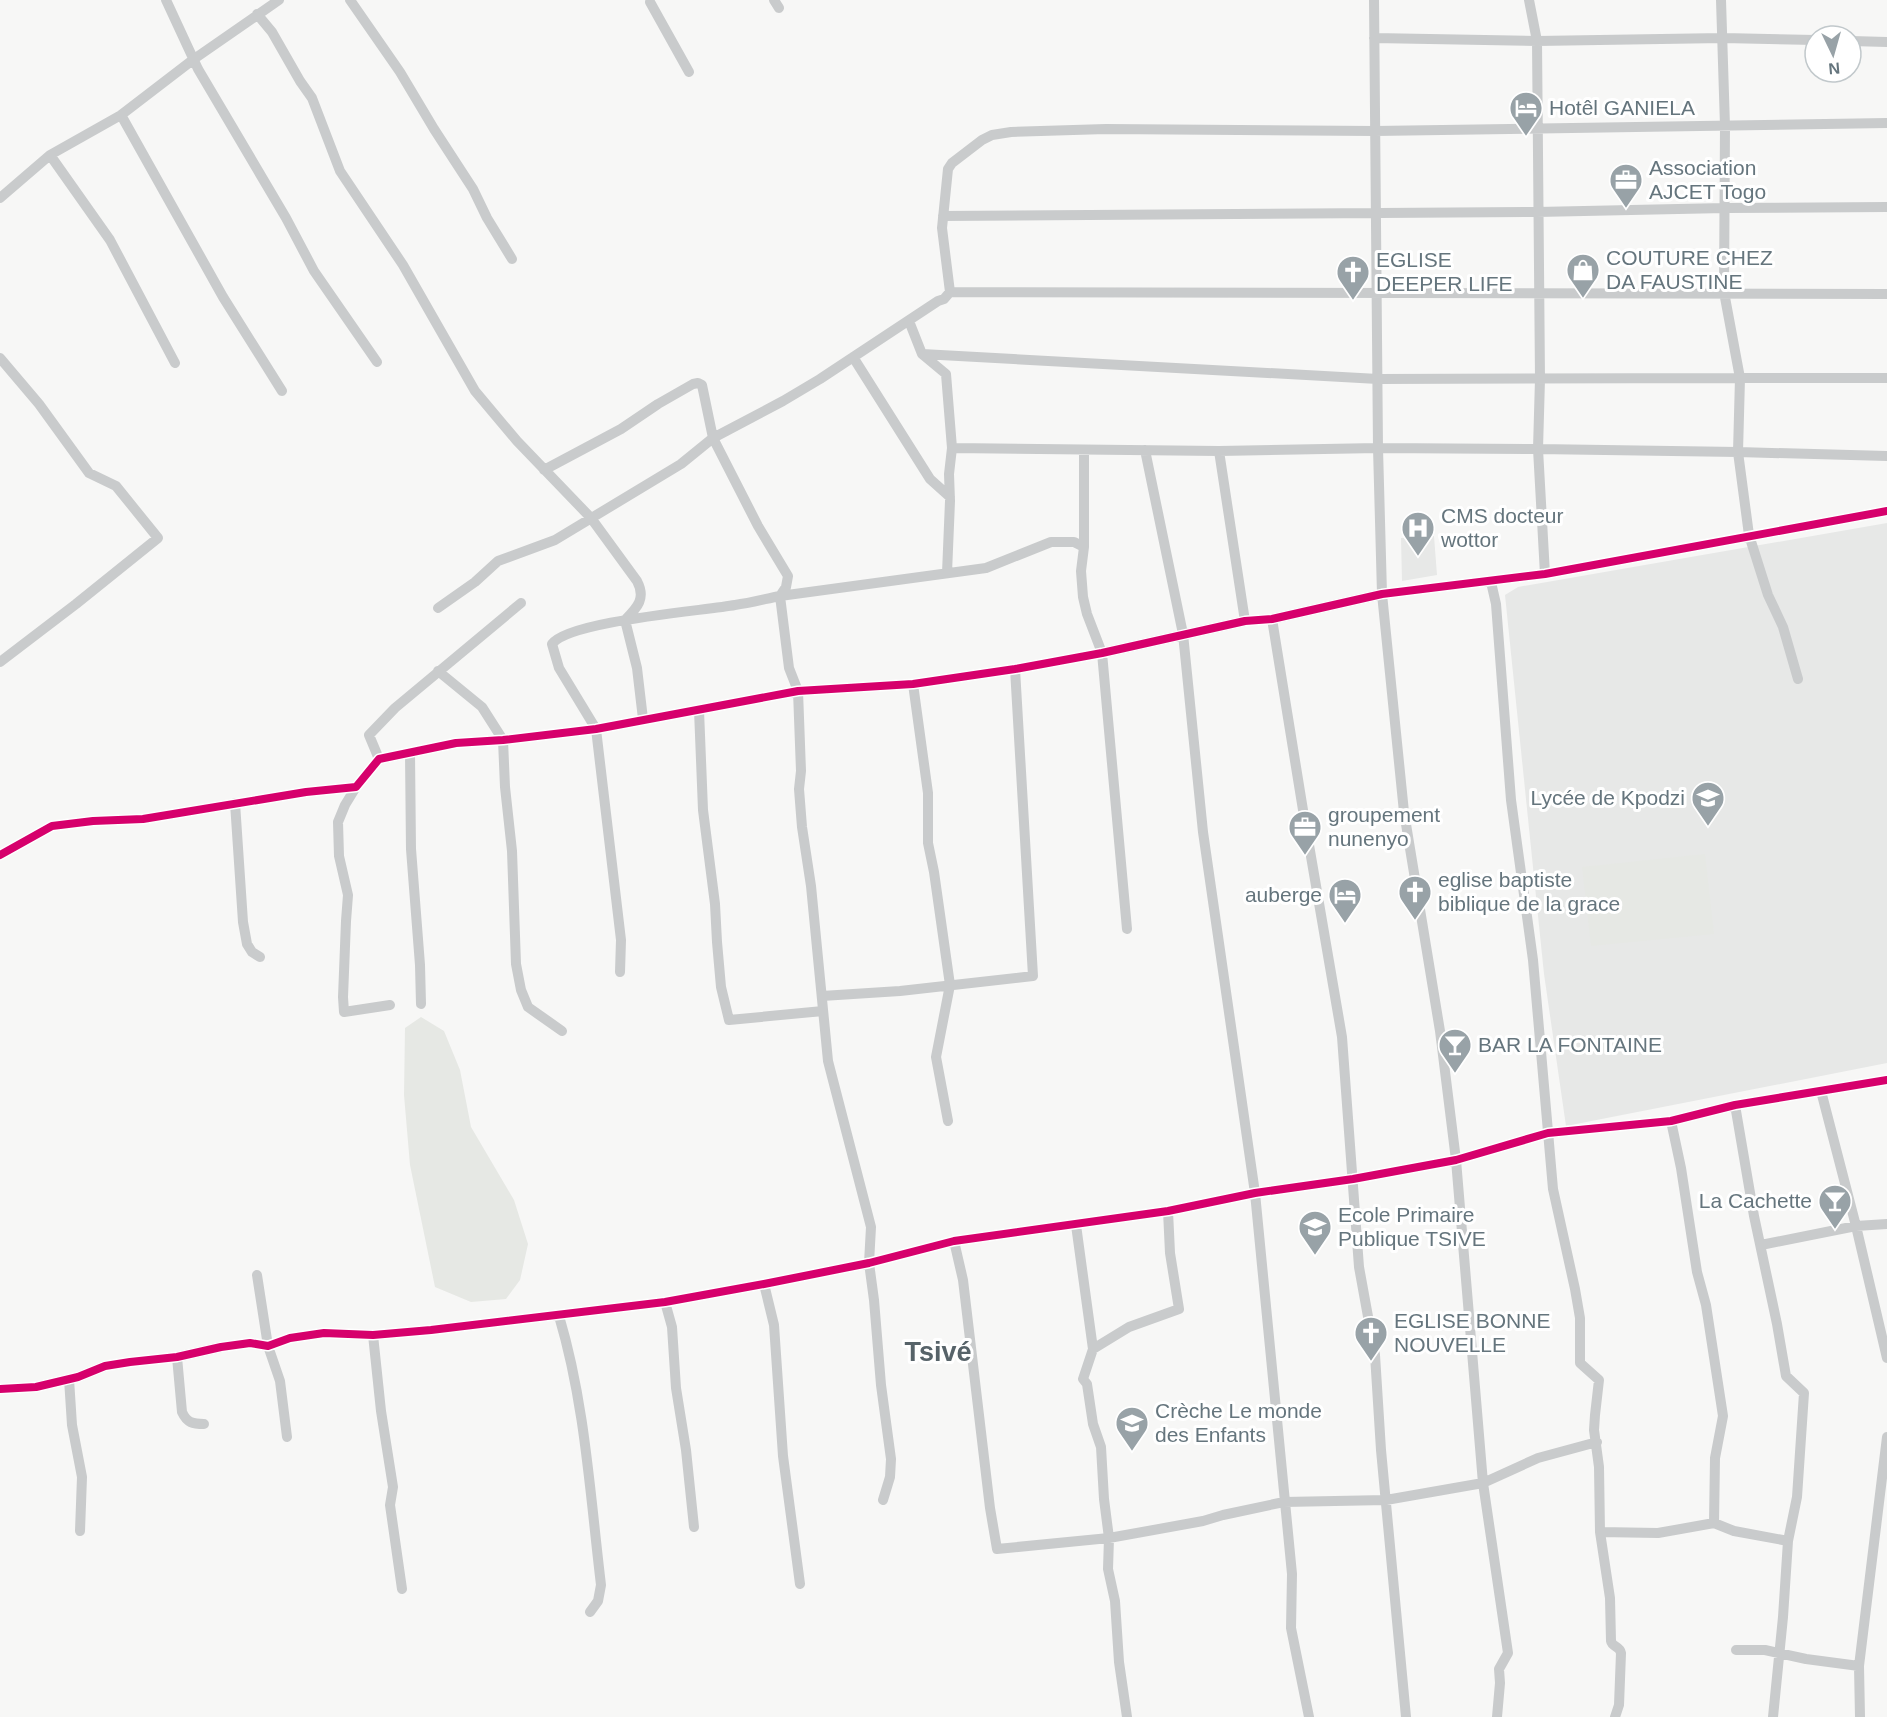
<svg xmlns="http://www.w3.org/2000/svg" width="1887" height="1717" viewBox="0 0 1887 1717" font-family="Helvetica,sans-serif">
<style>
.built{fill:#e7e8e7}
.green{fill:#e6e8e4}
.lines{fill:none;stroke-linecap:round;stroke-linejoin:round}
.minor{stroke:#c9cbcc;stroke-width:10}
.cycleway-casing{stroke:#fff;stroke-width:11}
.cycleway{stroke:#d6006c;stroke-width:8}
.labels{text-anchor:middle;stroke-width:6;stroke-linejoin:round;paint-order:stroke}
.poi-label{font-size:21px;fill:#65757d;stroke:#fff;text-anchor:start}
.district-label{font-size:27px;font-weight:bold;fill:#576369;stroke:#fff}
</style>
<rect width="100%" height="100%" fill="#f7f7f6"/>
<!-- built -->
<path class="built" d="M1887 523V1063L1566 1126 1544 974 1505 595 1518 587Z
M1434 536 1437 575 1402 581 1401 538Z"/>
<!-- green -->
<path class="green" d="M1705 854 1714 934 1591 946 1582 867Z
M421 1017 444 1031 460 1070 471 1127 514 1200 528 1244 520 1280 506 1299 471 1302 435 1287 410 1165 404 1095 405 1028Z"/>
<g class="lines">
<!-- minor -->
<path class="minor" d="M166 0 198 69 286 218 314 271 377 362
M350 0 400 72 434 129 473 189 487 218 512 259
M774 0 779 8
M1374 0 1378 448 1382 594 1404 812 1440 1031 1456 1160 1483 1483 1508 1653 1499 1669 1500 1683 1497 1717
M1529 0 1537 41 1540 379 1538 449 1545 574
M1721 0 1725 126 1724 292 1740 378H1887
M650 2 689 72
M257 14 272 32 300 81 312 98 340 171 403 265 475 391 517 441 591 518 637 581C646 598 638 607 625 620
M1374 38 1537 41 1723 38 1815 40
M1851 41 1887 42
M121 115 223 297 282 391
M50 155 110 240 175 363
M0 198 50 155 121 115 194 59 279 0
M943 216 1537 212 1725 208 1887 207
M950 292 942 228 948 169 952 163 982 140 992 135 1011 132 1106 129 1375 131 1887 123
M909 321 922 354 946 374 952 448 949 474 950 501 947 573
M922 354 1378 379 1740 378 1738 452 1749 535 1768 595 1783 627 1798 679
M853 357 930 479 950 497
M0 358 39 404 89 473 116 486 158 538 76 604 0 662
M952 448 1219 451 1378 448 1538 449 1738 452 1887 456
M1084 450V547L1081 571 1083 597 1087 614 1102 653 1127 929
M1145 450 1183 634 1203 832 1255 1193 1292 1574 1291 1628 1309 1717
M1219 451 1245 621
M544 470 621 429 658 404 693 384 698 383 702 385 713 438 758 526 788 576 786 587 780 596C765 599 750 603 735 605 701 611 569 621 552 644L559 668 596 729 621 940 620 972
M1491 582 1496 604 1511 800 1533 960 1553 1189 1575 1289 1580 1318V1363L1599 1380 1595 1415 1594 1430 1599 1467 1600 1532 1610 1598 1611 1641C1612 1647 1620 1646 1621 1653L1619 1705 1615 1717
M438 608 475 582 498 561 555 540 681 464 713 438 783 401 820 379 938 301 944 299 950 292 1887 294
M1272 619 1303 810 1342 1037 1359 1267 1375 1355 1381 1450 1406 1717
M625 620 637 668 643 719
M438 671 482 707 503 740 505 787 512 851 516 964 521 990 528 1007 562 1031
M913 684 928 793V843L934 872 950 985 936 1057 948 1121
M699 710 703 810 715 904 717 942 721 987 729 1020 823 1011
M410 754 411 849 420 965 421 1004
M379 759 369 735 395 708 521 603
M356 787 345 805 338 822 339 856 348 895 346 921 343 997 344 1012 390 1005
M235 803 243 922 247 944 252 952 260 957
M0 855 52 826 93 821 143 819 306 792 356 787 379 759 456 743 503 740 596 729 798 691 913 684 1015 669 1102 653 1245 621 1272 619 1382 594 1545 574 1887 511
M822 996 900 991 1033 976 1015 669
M1821 1091 1856 1226 1887 1358
M1735 1105 1754 1216 1777 1324 1786 1376 1804 1393 1797 1497 1788 1541 1783 1617 1773 1717
M1671 1121 1681 1168 1697 1272 1706 1305 1723 1416 1715 1458 1714 1523
M1076 1225 1093 1349 1083 1379 1087 1384 1093 1424 1101 1447 1104 1499 1109 1538 1108 1569 1115 1601 1119 1662 1127 1717
M954 1241 963 1280 990 1508 997 1549 1109 1538 1203 1521 1223 1515 1284 1502 1386 1500 1483 1483 1538 1458 1597 1442
M1761 1245 1856 1226 1887 1224
M257 1275 268 1346 280 1381 287 1437
M764 1284 774 1325 783 1456 800 1584
M665 1302 672 1327 676 1388 686 1450 694 1527
M559 1316C585 1403 590 1494 601 1585L598 1601 590 1612
M373 1335 381 1411 393 1487 390 1505 402 1589
M1093 1349 1129 1327 1179 1309 1170 1253 1168 1211
M177 1357 182 1412C187 1423 193 1424 204 1424
M69 1379 72 1425 82 1477 80 1531
M0 1389 36 1387 78 1377 105 1366 130 1362 177 1357 221 1347 250 1343 268 1346 290 1338 324 1333 373 1335 431 1330 665 1302 764 1284 869 1263 954 1241 1168 1211 1255 1193 1353 1179 1456 1160 1548 1133 1671 1121 1735 1105 1887 1080
M883 1500 890 1477 891 1459 881 1385 874 1300 869 1263 871 1227 828 1061 811 886 802 827 799 789 801 771 798 691 789 668 780 596 986 568 1051 542H1074L1084 547
M1600 1532 1658 1533 1714 1523 1734 1531 1788 1541
M1736 1650H1765L1806 1659 1859 1666
M1860 1717 1859 1666 1887 1437"/>
<!-- cycleway casing -->
<g class="cycleway-casing">
<path id="cycleway" d="M0 855 52 826 93 821 143 819 306 792 356 787 379 759 456 743 503 740 596 729 798 691 913 684 1015 669 1102 653 1245 621 1272 619 1382 594 1545 574 1887 511
M0 1389 36 1387 78 1377 105 1366 130 1362 177 1357 221 1347 250 1343 268 1346 290 1338 324 1333 373 1335 431 1330 665 1302 764 1284 869 1263 954 1241 1168 1211 1255 1193 1353 1179 1456 1160 1548 1133 1671 1121 1735 1105 1887 1080"/>
</g>
<!-- cycleway -->
<use href="#cycleway" class="cycleway"/>
</g>
<!-- icons -->
<defs>
<g id="hotel-pin" transform="scale(1.725)"><path d="M0 17L-7.5 6A9.5 9.5 0 1 1 7.5 6Z" fill="#98a2a7" stroke="#fff"/><path d="M-6-4.5h1.5V1H6V5H4.5V3h-9V5H-6ZM-4 0a1.8 1.8 0 1 1 3.6 0ZM.5 0V-2.5h3Q6-2.5 6 0Z" fill="#fff"/></g>
<g id="office-pin" transform="scale(1.725)"><path d="M0 17L-7.5 6A9.5 9.5 0 1 1 7.5 6Z" fill="#98a2a7" stroke="#fff"/><path d="M-6-3h4V-5.5h4V-3h4V5H-6ZM-1-4.5V-3h2v-1.5ZM-6 0V1H6V0Z" fill="#fff"/></g>
<g id="shop-pin" transform="scale(1.725)"><path d="M0 17L-7.5 6A9.5 9.5 0 1 1 7.5 6Z" fill="#98a2a7" stroke="#fff"/><path d="M-5-2.5h2.3a2.7 3.5 0 0 1 5.4 0H5L5.5 6h-11ZM-1.5-2.5h3a1.5 2.3 0 0 0-3 0Z" fill="#fff"/></g>
<g id="church-pin" transform="scale(1.725)"><path d="M0 17L-7.5 6A9.5 9.5 0 1 1 7.5 6Z" fill="#98a2a7" stroke="#fff"/><path d="M-1.2-6h2.4v3.5h3.3v2.4h-3.3V6h-2.4V-.1h-3.3v-2.4h3.3Z" fill="#fff"/></g>
<g id="hospital-pin" transform="scale(1.725)"><path d="M0 17L-7.5 6A9.5 9.5 0 1 1 7.5 6Z" fill="#98a2a7" stroke="#fff"/><path d="M-5-5h3v3.5h4V-5h3V5h-3V1.5h-4V5h-3Z" fill="#fff"/></g>
<g id="school-pin" transform="scale(1.725)"><path d="M0 17L-7.5 6A9.5 9.5 0 1 1 7.5 6Z" fill="#98a2a7" stroke="#fff"/><path d="M0-5L7-2L0 1L-7-2ZM-4 1L0 2.5L4 1V4Q0 6-4 4Z" fill="#fff"/></g>
<g id="bar-pin" transform="scale(1.725)"><path d="M0 17L-7.5 6A9.5 9.5 0 1 1 7.5 6Z" fill="#98a2a7" stroke="#fff"/><path d="M-6-5H6L.8 .8V4.5H3.5V6h-7V4.5H-.8V.8Z" fill="#fff"/></g>
</defs>
<g fill-rule="evenodd">
<use href="#hotel-pin" x="1526" y="108"/>
<use href="#office-pin" x="1626" y="180"/>
<use href="#shop-pin" x="1583" y="270"/>
<use href="#church-pin" x="1353" y="272"/>
<use href="#hospital-pin" x="1418" y="528"/>
<use href="#school-pin" x="1708" y="798"/>
<use href="#office-pin" x="1305" y="827"/>
<use href="#church-pin" x="1415" y="892"/>
<use href="#hotel-pin" x="1345" y="895"/>
<use href="#bar-pin" x="1455" y="1045"/>
<use href="#bar-pin" x="1835" y="1201"/>
<use href="#school-pin" x="1315" y="1227"/>
<use href="#church-pin" x="1371" y="1333"/>
<use href="#school-pin" x="1132" y="1423"/>
</g>
<g class="labels">
<!-- poi labels -->
<g class="poi-label">
<text x="1549" y="115">Hotêl GANIELA</text>
<text x="1649" y="175">Association<tspan x="1649" dy="24">AJCET Togo</tspan></text>
<text x="1606" y="265">COUTURE CHEZ<tspan x="1606" dy="24">DA FAUSTINE</tspan></text>
<text x="1376" y="267">EGLISE<tspan x="1376" dy="24">DEEPER LIFE</tspan></text>
<text x="1441" y="523">CMS docteur<tspan x="1441" dy="24">wottor</tspan></text>
<text x="1685" y="805" text-anchor="end">Lycée de Kpodzi</text>
<text x="1328" y="822">groupement<tspan x="1328" dy="24">nunenyo</tspan></text>
<text x="1438" y="887">eglise baptiste<tspan x="1438" dy="24">biblique de la grace</tspan></text>
<text x="1322" y="902" text-anchor="end">auberge</text>
<text x="1478" y="1052">BAR LA FONTAINE</text>
<text x="1812" y="1208" text-anchor="end">La Cachette</text>
<text x="1338" y="1222">Ecole Primaire<tspan x="1338" dy="24">Publique TSIVE</tspan></text>
<text x="1394" y="1328">EGLISE BONNE<tspan x="1394" dy="24">NOUVELLE</tspan></text>
<text x="1155" y="1418">Crèche Le monde<tspan x="1155" dy="24">des Enfants</tspan></text>
</g>
<!-- district labels -->
<g class="district-label">
<text x="938" y="1361">Tsivé</text>
</g>
</g>
<!-- north arrow -->
<g transform="translate(1833 54) rotate(175)"><circle r="28" fill="#ffffff" stroke="#c1c8cb" stroke-width="1.5"/>
<path d="M0-4.5L10 22L0 15L-10 22Z" fill="#98a2a7"/>
<text y="-9" font-size="16" font-weight="bold" text-anchor="middle" fill="#65757d">N</text>
</g>
</svg>
